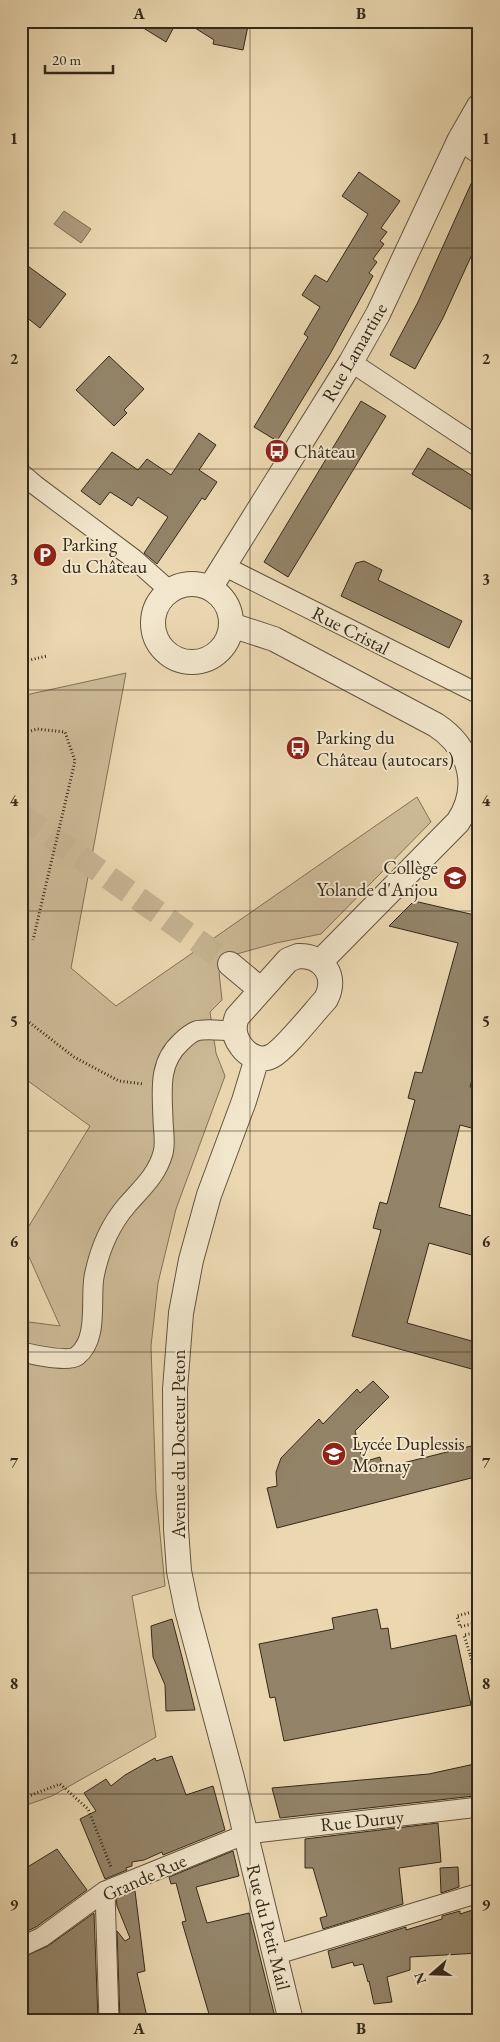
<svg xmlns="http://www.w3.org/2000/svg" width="500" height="2042" viewBox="0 0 500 2042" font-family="'EB Garamond',serif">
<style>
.green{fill:#ccba97;stroke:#807258}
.water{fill:#ad9c7e;stroke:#7d6e56}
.building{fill:#938469;stroke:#34291a}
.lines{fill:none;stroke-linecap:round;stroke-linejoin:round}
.tertiary-tunnel{stroke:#c6b593;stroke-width:24;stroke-dasharray:24 12;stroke-linecap:butt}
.minor-casing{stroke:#625540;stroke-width:21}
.tertiary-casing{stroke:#625540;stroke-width:26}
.path{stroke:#34291a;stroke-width:3;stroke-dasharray:1 2.5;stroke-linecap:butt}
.minor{stroke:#f2e6cc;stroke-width:19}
.tertiary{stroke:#f2e6cc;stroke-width:24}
.grid{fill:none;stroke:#34291a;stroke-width:1;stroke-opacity:0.55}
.labels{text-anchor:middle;stroke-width:4;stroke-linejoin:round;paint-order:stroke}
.street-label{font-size:19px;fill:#34291a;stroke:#f2e6cc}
.poi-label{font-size:19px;fill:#34291a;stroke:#f2e6cc;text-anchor:start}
.neatline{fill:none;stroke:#34291a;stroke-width:2}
.grid-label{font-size:16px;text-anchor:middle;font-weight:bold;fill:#34291a}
</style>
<rect width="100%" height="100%" fill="#ebd8b1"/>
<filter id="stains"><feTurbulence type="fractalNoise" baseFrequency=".004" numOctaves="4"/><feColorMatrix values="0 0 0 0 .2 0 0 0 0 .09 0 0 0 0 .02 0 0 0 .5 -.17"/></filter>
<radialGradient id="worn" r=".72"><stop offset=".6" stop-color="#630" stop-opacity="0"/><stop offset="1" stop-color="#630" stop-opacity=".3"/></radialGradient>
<!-- green -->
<path class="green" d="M126 673 71 968 116 1006 417 797 431 822 321 934 276 943 237 954 219 972 222 1000 210 1012 216 1053 225 1076 176 1209 158 1283 151 1346 156 1492 165 1586 132 1596 156 1737 52 1796 21 1807V1321L60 1326 21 1239 90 1126 24 1078 21 1080V696Z"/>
<!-- water -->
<path class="water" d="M64 211 91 229 81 243 54 224Z"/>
<!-- building -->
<path class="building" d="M132 21H177L166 42Z
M184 21H249L243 50 213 44 214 40Z
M479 166V239L443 318 415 369 390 355 418 302Z
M359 172 400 201 381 228 387 232 380 241 384 244 373 259 377 262 369 273 373 276 330 354 277 441 254 427 308 337 304 334 320 307 302 295 315 275 327 282 368 214 342 196Z
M21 261 66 294 40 328 21 313Z
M109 356 144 389 124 410 127 413 114 426 76 390Z
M361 401 386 416 288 577 264 562Z
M199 433 216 445 199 470 217 482 205 500 202 498 157 564 144 553 168 517 138 497 132 506 110 492 100 505 81 491 112 452 138 470 147 459 171 475Z
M428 448 479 480V514L412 474Z
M364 561 382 570 378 580 462 621 449 648 341 596 356 563Z
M414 901 479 916V1056L470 1087 479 1089V1130L460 1125 439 1207 479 1218V1257L429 1243 407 1323 479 1343V1371L352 1336 381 1230 373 1228 380 1202 387 1204 415 1100 408 1098 415 1072 422 1073 458 943 389 926Z
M373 1381 389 1397 355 1431 363 1462 380 1457 383 1468 479 1444V1476L277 1528 267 1488 277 1486 276 1472 281 1458 319 1419 323 1424 357 1389 360 1393Z
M377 1609 381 1629 388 1628 391 1649 456 1635 471 1705 284 1741 275 1697 270 1698 259 1644 334 1629 332 1618Z
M172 1619 182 1657 195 1710 166 1711 165 1685 153 1657 151 1626Z
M172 1756 186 1795 213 1786 225 1830 163 1855 162 1852 144 1860 132 1862V1866L126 1868 127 1870 105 1879 80 1819 96 1811 84 1793 106 1779 111 1786 125 1775 155 1758 156 1761Z
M479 1763V1795L474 1796 280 1818 272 1788 429 1774Z
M438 1823 441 1862 399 1868 403 1904 323 1929 320 1918 327 1916 313 1868H305V1839Z
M57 1849 87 1890 36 1927 21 1934V1871Z
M233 1851 239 1876 196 1887 207 1923 249 1913 276 2021H211L182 1922 186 1921 176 1883 171 1884 169 1877Z
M458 1867 459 1887 441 1893 440 1868Z
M135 1891 145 1971 137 1973 148 2021H120L117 1931 125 1941 130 1938 117 1906 116 1898Z
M479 1908V1953L410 1957V1970L387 1977 392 2002 374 2004 369 1981 368 1982 363 1964 354 1966 353 1962 332 1968 328 1951 406 1927V1930L442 1919V1916L460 1911V1914Z
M94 1913 98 2021H21V1958L48 1946Z"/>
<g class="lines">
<!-- tertiary-tunnel -->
<path class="tertiary-tunnel" d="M21 815 230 964"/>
<!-- minor casing -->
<g class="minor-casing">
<path id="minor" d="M459 141 479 154
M351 362 479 447
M21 473 35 485 134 559 170 591
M222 565 479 694
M21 1352C33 1354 67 1363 77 1356 99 1339 90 1300 94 1277 99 1251 110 1225 127 1205 142 1188 157 1175 163 1153 166 1143 163 1129 163 1119 162 1090 158 1063 181 1042 185 1038 191 1033 196 1031 207 1028 223 1031 234 1031
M105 1891 109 2021
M21 1947 42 1937 105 1891 246 1834 479 1807
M275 1955 479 1893"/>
</g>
<!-- tertiary casing -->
<g class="tertiary-casing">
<path id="tertiary" d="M153 623a39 39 0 1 1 78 0a39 39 0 1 1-78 0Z
M210 588 351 362 378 314 459 141 479 106
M231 625 274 639 436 725C471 748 481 787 458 822L320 962
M298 956C323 955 338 976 326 999 314 1012 285 1049 272 1056 261 1062 248 1056 241 1046 234 1037 233 1027 237 1017L288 960Z
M230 964 260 989
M257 1058 244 1101 209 1195 191 1260 181 1313 175 1389 176 1529 179 1571 187 1610 232 1778 291 2021"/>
</g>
<!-- path -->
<path class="path" d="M21 662 47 656
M21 734 37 729 65 732 75 761 33 940
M21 1016 74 1057 119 1081 143 1084
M479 1610 457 1616 460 1627 479 1622
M479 1652 470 1654 479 1692
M470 1654 464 1635 479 1632
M21 1799 60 1784 88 1809 111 1867"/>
<!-- minor -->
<use href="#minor" class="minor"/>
<!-- tertiary -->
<use href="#tertiary" class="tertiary"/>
</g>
<!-- grid -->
<path class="grid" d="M250 21V2021M21 248H479M21 469H479M21 690H479M21 911H479M21 1131H479M21 1352H479M21 1573H479M21 1794H479"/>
<!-- icons -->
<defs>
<g id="bus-disc" transform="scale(1.25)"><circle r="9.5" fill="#8f2418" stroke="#f2e6cc"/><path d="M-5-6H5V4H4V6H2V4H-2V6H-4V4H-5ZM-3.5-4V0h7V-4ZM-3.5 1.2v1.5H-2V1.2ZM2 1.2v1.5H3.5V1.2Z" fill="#fff"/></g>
<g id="parking-disc" transform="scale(1.25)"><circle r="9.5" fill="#8f2418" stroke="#f2e6cc"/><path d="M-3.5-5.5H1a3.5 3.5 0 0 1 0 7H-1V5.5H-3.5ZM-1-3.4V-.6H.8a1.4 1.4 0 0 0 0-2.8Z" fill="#fff"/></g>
<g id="school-disc" transform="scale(1.25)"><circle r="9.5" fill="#8f2418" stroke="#f2e6cc"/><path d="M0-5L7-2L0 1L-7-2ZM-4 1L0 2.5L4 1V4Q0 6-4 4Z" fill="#fff"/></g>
</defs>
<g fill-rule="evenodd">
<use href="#bus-disc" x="277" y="451"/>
<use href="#parking-disc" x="45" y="555"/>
<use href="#bus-disc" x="298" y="748"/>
<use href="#school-disc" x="455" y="878"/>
<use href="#school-disc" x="334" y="1454"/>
</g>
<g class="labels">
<!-- street labels -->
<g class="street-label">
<text transform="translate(354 352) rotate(-60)" y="7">Rue Lamartine</text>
<text transform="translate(351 630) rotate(27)" y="7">Rue Cristal</text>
<text transform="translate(178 1444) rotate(-90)" y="7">Avenue du Docteur Peton</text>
<text transform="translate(362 1820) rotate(-6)" y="7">Rue Duruy</text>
<text transform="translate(144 1877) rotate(-24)" y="7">Grande Rue</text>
<text transform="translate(269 1927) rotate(76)" y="7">Rue du Petit Mail</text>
</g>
<!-- poi labels -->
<g class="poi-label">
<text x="294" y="458">Château</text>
<text x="62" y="551">Parking<tspan x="62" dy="22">du Château</tspan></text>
<text x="316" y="744">Parking du<tspan x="316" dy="22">Château (autocars)</tspan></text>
<text x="438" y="874" text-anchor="end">Collège<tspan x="438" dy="22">Yolande d'Anjou</tspan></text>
<text x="352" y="1450">Lycée Duplessis<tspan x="352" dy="22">Mornay</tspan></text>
</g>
</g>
<!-- margin -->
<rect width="500" height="2042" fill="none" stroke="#ebd8b1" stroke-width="55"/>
<!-- north arrow -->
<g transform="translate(432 1974) rotate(250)" stroke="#f2e6cc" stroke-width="4" paint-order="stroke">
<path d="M0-4L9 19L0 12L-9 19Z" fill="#34291a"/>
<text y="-8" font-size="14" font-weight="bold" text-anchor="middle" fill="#34291a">N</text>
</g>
<!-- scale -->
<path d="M45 65v8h68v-8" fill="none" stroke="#34291a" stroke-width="2.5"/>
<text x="52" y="65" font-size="15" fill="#34291a" stroke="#f2e6cc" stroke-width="4" paint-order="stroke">20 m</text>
<rect x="28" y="28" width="444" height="1986" class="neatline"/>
<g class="grid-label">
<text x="139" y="19">A</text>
<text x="361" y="19">B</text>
<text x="14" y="144">1</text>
<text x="486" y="144">1</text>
<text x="14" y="364">2</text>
<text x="486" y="364">2</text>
<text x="14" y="585">3</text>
<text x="486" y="585">3</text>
<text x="14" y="806">4</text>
<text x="486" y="806">4</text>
<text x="14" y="1027">5</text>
<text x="486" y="1027">5</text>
<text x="14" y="1247">6</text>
<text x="486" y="1247">6</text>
<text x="14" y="1468">7</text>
<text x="486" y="1468">7</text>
<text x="14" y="1689">8</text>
<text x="486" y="1689">8</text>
<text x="14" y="1910">9</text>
<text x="486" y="1910">9</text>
<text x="139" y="2034">A</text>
<text x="361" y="2034">B</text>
</g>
<rect width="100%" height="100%" filter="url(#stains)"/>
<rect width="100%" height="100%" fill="url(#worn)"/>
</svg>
